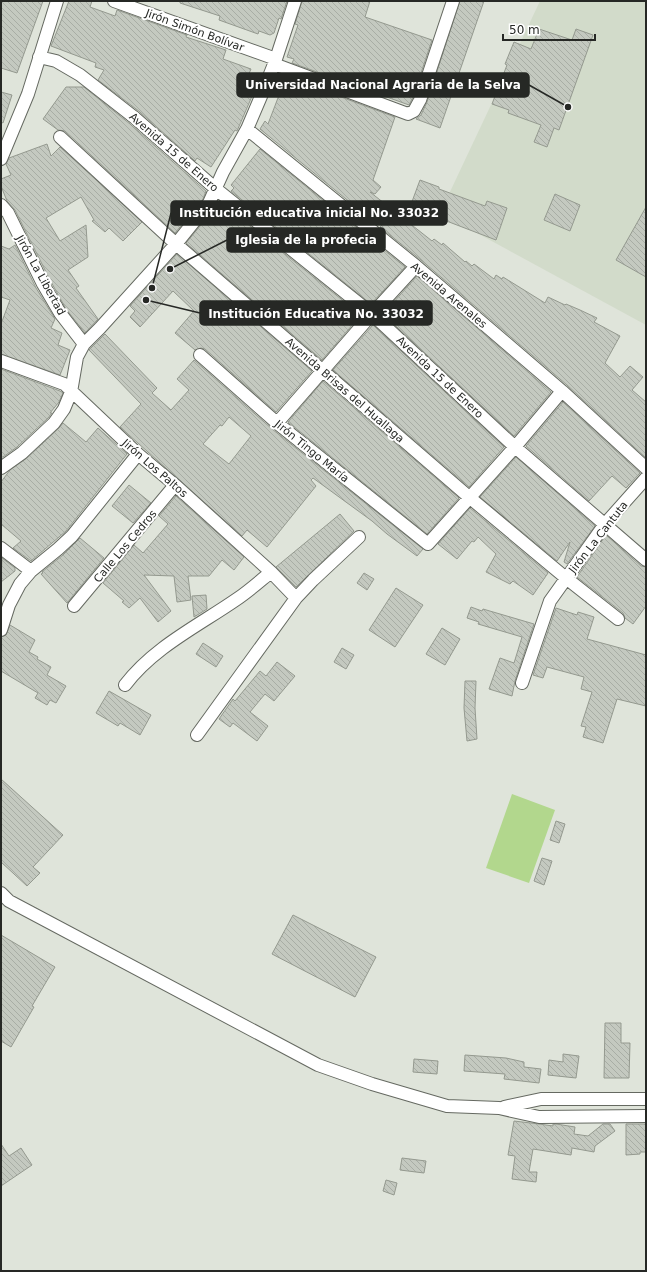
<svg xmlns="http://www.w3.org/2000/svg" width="647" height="1272" viewBox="0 0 647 1272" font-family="'DejaVu Sans',sans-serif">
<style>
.built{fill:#d2dbca}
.garden{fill:#b2d78d}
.building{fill:url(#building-back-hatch);stroke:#94998f;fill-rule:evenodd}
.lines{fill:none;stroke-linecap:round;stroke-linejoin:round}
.street-casing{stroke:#656961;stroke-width:14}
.street{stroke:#fff;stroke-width:12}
.labels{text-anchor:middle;stroke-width:4;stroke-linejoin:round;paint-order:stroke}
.street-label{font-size:11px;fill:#262825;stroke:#fff}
.leader{fill:none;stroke:#262825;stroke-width:1.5}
.callout-dot{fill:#262825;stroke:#fff;stroke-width:1.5}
.callout{fill:#262825;stroke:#262825;stroke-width:1.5}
.callout-label{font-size:12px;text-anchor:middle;font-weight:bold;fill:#fff}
</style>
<defs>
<pattern id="building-back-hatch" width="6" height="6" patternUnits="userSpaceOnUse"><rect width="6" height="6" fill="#c4c9c0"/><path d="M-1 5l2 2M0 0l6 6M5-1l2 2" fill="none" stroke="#a8ada5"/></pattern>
</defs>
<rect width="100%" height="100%" fill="#dfe4da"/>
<!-- built -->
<path class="built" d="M540 1H646V325L440 213Z"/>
<!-- garden -->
<path class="garden" d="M512 794 555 810 529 883 486 868Z"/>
<!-- building -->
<path class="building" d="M1 1H43L17 73 1 68Z
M69 1H92L90 7 115 16 117 10 187 35 186 37 226 50 223 59 251 69 248 76 259 80 237 131 235 130 211 167 197 158 195 161 140 112 98 80 104 70 95 67 96 63 51 46Z
M180 1H287L281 19 279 18 274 33 270 35 259 31 258 34 219 20 220 16 180 3Z
M302 1H370L365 17 432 40 413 97 409 105 292 63 294 59 287 57 298 25 295 24Z
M460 1H484L440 128 416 119 421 115 427 102Z
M539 29 572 40 576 29 593 35 559 130 554 128 547 147 534 142 541 125 508 113 509 110 492 104 507 65 505 64 514 42 531 49Z
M279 75 286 78 287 77 395 117 373 180 381 187 375 194 370 192 427 237 432 241 434 239 442 245 443 243 465 262 466 261 472 266 474 264 494 279 496 275 502 279 503 277 545 303 548 297 565 305 566 304 580 310 597 318 594 322 620 336 605 363 620 377 630 366 643 377 632 390 646 402V458L567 385 421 260 380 227 383 224 365 209 362 212 260 129 265 121 268 124 281 90 275 88Z
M66 87H84L130 124 206 191 203 199 175 233 65 131 58 130 43 119Z
M1 92 12 95 3 123 1 122Z
M47 144 51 156 60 147 142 222 123 241 109 228 105 232 92 221 94 220 81 197 46 218 60 241 86 225 88 257 68 270 79 286 76 288 98 319 85 333 66 309 50 280 15 210 7 201 1 186V179L11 175 6 164 9 158Z
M260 149 405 267 371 304 231 191 234 188 231 185Z
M420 180 439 187V189L485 206 487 201 507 208 496 240 410 207Z
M555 194 580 205 570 231 544 220Z
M218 202 220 203V202L361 315 322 360 186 243 215 208Z
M646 207V277L616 260Z
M15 245 36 288 55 319 51 328 62 333 58 345 70 350 60 375 1 354V324L10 300 1 297V246L9 249Z
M177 254 312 371 276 412 205 349 201 348 195 350 175 333 194 311 173 291 140 327 130 317 135 311 130 306Z
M417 276 551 392 514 436 383 314Z
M373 325 504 447 469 487 333 370Z
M105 334 157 388 152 393 171 410 189 390 177 379 194 360 272 429 423 549 417 556 387 534 372 521 313 478 311 480 316 486 267 547 247 530 242 536 120 427 141 404 89 350ZM229 417 251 436 229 464 203 444 220 425 222 426Z
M1 369 60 391 63 393 59 402 50 413H52L48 418 17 447 3 457H1Z
M323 381 459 498 427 534 288 422Z
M563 402 640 473 626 488 612 476 589 501 526 446Z
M63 423 86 442 98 428 127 454 66 531 31 561 13 548 21 541 1 524V482L10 470 27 458 59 428Z
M516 457 595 526 567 564 564 562 570 542 557 561 480 497Z
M129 485 151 503 133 523 112 506Z
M176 496 244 557 234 570 222 560 209 576H188L191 600 177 602 174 576 144 575 171 611 158 622 140 598 129 608 122 602 124 601 103 583 134 545 143 553 168 524 159 516Z
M470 508 548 573 533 595 513 581 510 584 486 572 496 554 478 537 474 542 472 541 457 559 438 544Z
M340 514 354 531 296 587 276 567Z
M606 535 641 566 646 567V606L633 624 625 618 623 613 577 577Z
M80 538 104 558 67 603 41 574 43 573 42 572 63 555Z
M2 558 15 568V571L1 582Z
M364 573 374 579 367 590 357 583Z
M396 588 423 605 395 647 369 630Z
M206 595 207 609 194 617 192 596Z
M471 607 482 611 483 609 534 624 515 681 512 696 489 689 500 658 514 663 522 637 478 624 479 622 467 618Z
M556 608 577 615 578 612 594 617 587 639 646 655V706L617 699 603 743 583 737 586 727 581 726 592 692 581 689 584 677 547 667 543 678 533 675Z
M10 625 35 640 29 652 38 657 37 659 51 667 47 675 66 686 56 703 50 700 47 705 35 698 38 693 1 671V637L6 635Z
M442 628 460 639 445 665 426 654Z
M203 643 223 656 216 667 196 654Z
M342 648 354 655 346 669 334 662Z
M277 662 295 676 274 701 265 694 250 712 268 726 257 741 233 723 230 727 219 719 233 699 235 701 260 671 266 676Z
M465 681H476L475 708 477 739 467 741 464 708Z
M109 691 151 715 140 735 120 723 118 726 96 713Z
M1 779 63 835 33 867 40 873 27 886 1 862Z
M556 821 565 824 559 843 550 840Z
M542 858 552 861 544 885 534 881Z
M293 915 376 957 355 997 272 954Z
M1 935 55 967 32 1006 34 1007 11 1047 1 1041Z
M605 1023H621V1043H630L629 1078H604Z
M563 1054 579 1056 576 1078 548 1075 549 1060 563 1062Z
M465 1055 506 1058 524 1062V1067L541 1069 539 1083 504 1079 505 1074 464 1071Z
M414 1059 438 1061 437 1074 413 1072Z
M514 1121 539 1124 553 1126V1124H556L575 1127 574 1134 588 1136 603 1124H610L615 1131 595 1146 594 1152 572 1148 571 1155 533 1149 529 1172H537L536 1182 512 1179 515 1156 508 1155Z
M626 1124H646V1152H640V1154L626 1155Z
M1 1144 9 1156 21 1148 32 1165 1 1186Z
M402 1158 426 1161 424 1173 400 1170Z
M386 1180 397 1183 394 1195 383 1191Z"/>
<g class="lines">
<!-- street casing -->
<g class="street-casing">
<path id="street" d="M114 1 276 59
M39 57 56 61 80 75 135 118 216 189 372 314 515 447 646 560
M274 64 408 114 414 111 420 100 453 1
M247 129 416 266 562 391 646 468
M60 137 176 244 469 497 566 578 618 619
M1 159 28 94 57 1
M1 205 8 213 43 284 60 313 84 344
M200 355 277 423 428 544 515 447 562 391
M1 361 64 384 138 454 175 485 271 572 296 598
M277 423 372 314 416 266
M1 468 22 453 54 423 64 409 71 392 77 357 84 344 100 328 176 244 209 203 223 172 247 129 262 94 276 59 295 1
M1 548 31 571
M74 606 175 485
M1 630 9 605 20 584 31 571 58 549 72 536 138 454
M522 683 550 601 605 524 646 478
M125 685C154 647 198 626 237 599 249 591 260 581 271 572
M197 735 296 598 313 580 359 537
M1 893 9 901 318 1065 372 1084 447 1106 499 1108 539 1117 646 1116
M504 1107 541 1099H646"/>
</g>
<!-- street -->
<use href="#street" class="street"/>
</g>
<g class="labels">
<!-- street labels -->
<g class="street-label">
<text transform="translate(195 30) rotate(20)" y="4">Jirón Simón Bolívar</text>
<text transform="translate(174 152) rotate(41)" y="4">Avenida 15 de Enero</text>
<text transform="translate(41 275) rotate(61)" y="4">Jirón La Libertad</text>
<text transform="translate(449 295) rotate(40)" y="4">Avenida Arenales</text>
<text transform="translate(440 377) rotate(43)" y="4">Avenida 15 de Enero</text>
<text transform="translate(345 390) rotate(41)" y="4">Avenida Brisas del Huallaga</text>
<text transform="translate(312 451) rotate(39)" y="4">Jirón Tingo María</text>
<text transform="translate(155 468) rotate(41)" y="4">Jirón Los Paltos</text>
<text transform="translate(598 537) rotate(-52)" y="4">Jirón La Cantuta</text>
<text transform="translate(125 546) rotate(-50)" y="4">Calle Los Cedros</text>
</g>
</g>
<!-- callouts -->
<path class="leader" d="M568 107L529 85M152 288L171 213M170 269L227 240M146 300L200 313"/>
<g class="callout-dot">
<circle cx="568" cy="107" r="4"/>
<circle cx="152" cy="288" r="4"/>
<circle cx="170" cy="269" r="4"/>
<circle cx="146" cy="300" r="4"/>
</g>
<g class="callout">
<rect x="237" y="73" width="292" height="24" rx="4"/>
<rect x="171" y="201" width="276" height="24" rx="4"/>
<rect x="227" y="228" width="158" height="24" rx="4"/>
<rect x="200" y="301" width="232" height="24" rx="4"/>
</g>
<g class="callout-label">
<text x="383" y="89">Universidad Nacional Agraria de la Selva</text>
<text x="309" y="217">Institución educativa inicial No. 33032</text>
<text x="306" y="244">Iglesia de la profecia</text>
<text x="316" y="318">Institución Educativa No. 33032</text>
</g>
<!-- border -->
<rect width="647" height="1272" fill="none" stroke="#262825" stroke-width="4"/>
<!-- scale -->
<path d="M503 34v6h92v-6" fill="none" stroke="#262825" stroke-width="2"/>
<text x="509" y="34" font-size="12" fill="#262825" stroke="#ffffff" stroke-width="3" paint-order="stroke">50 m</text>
</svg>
